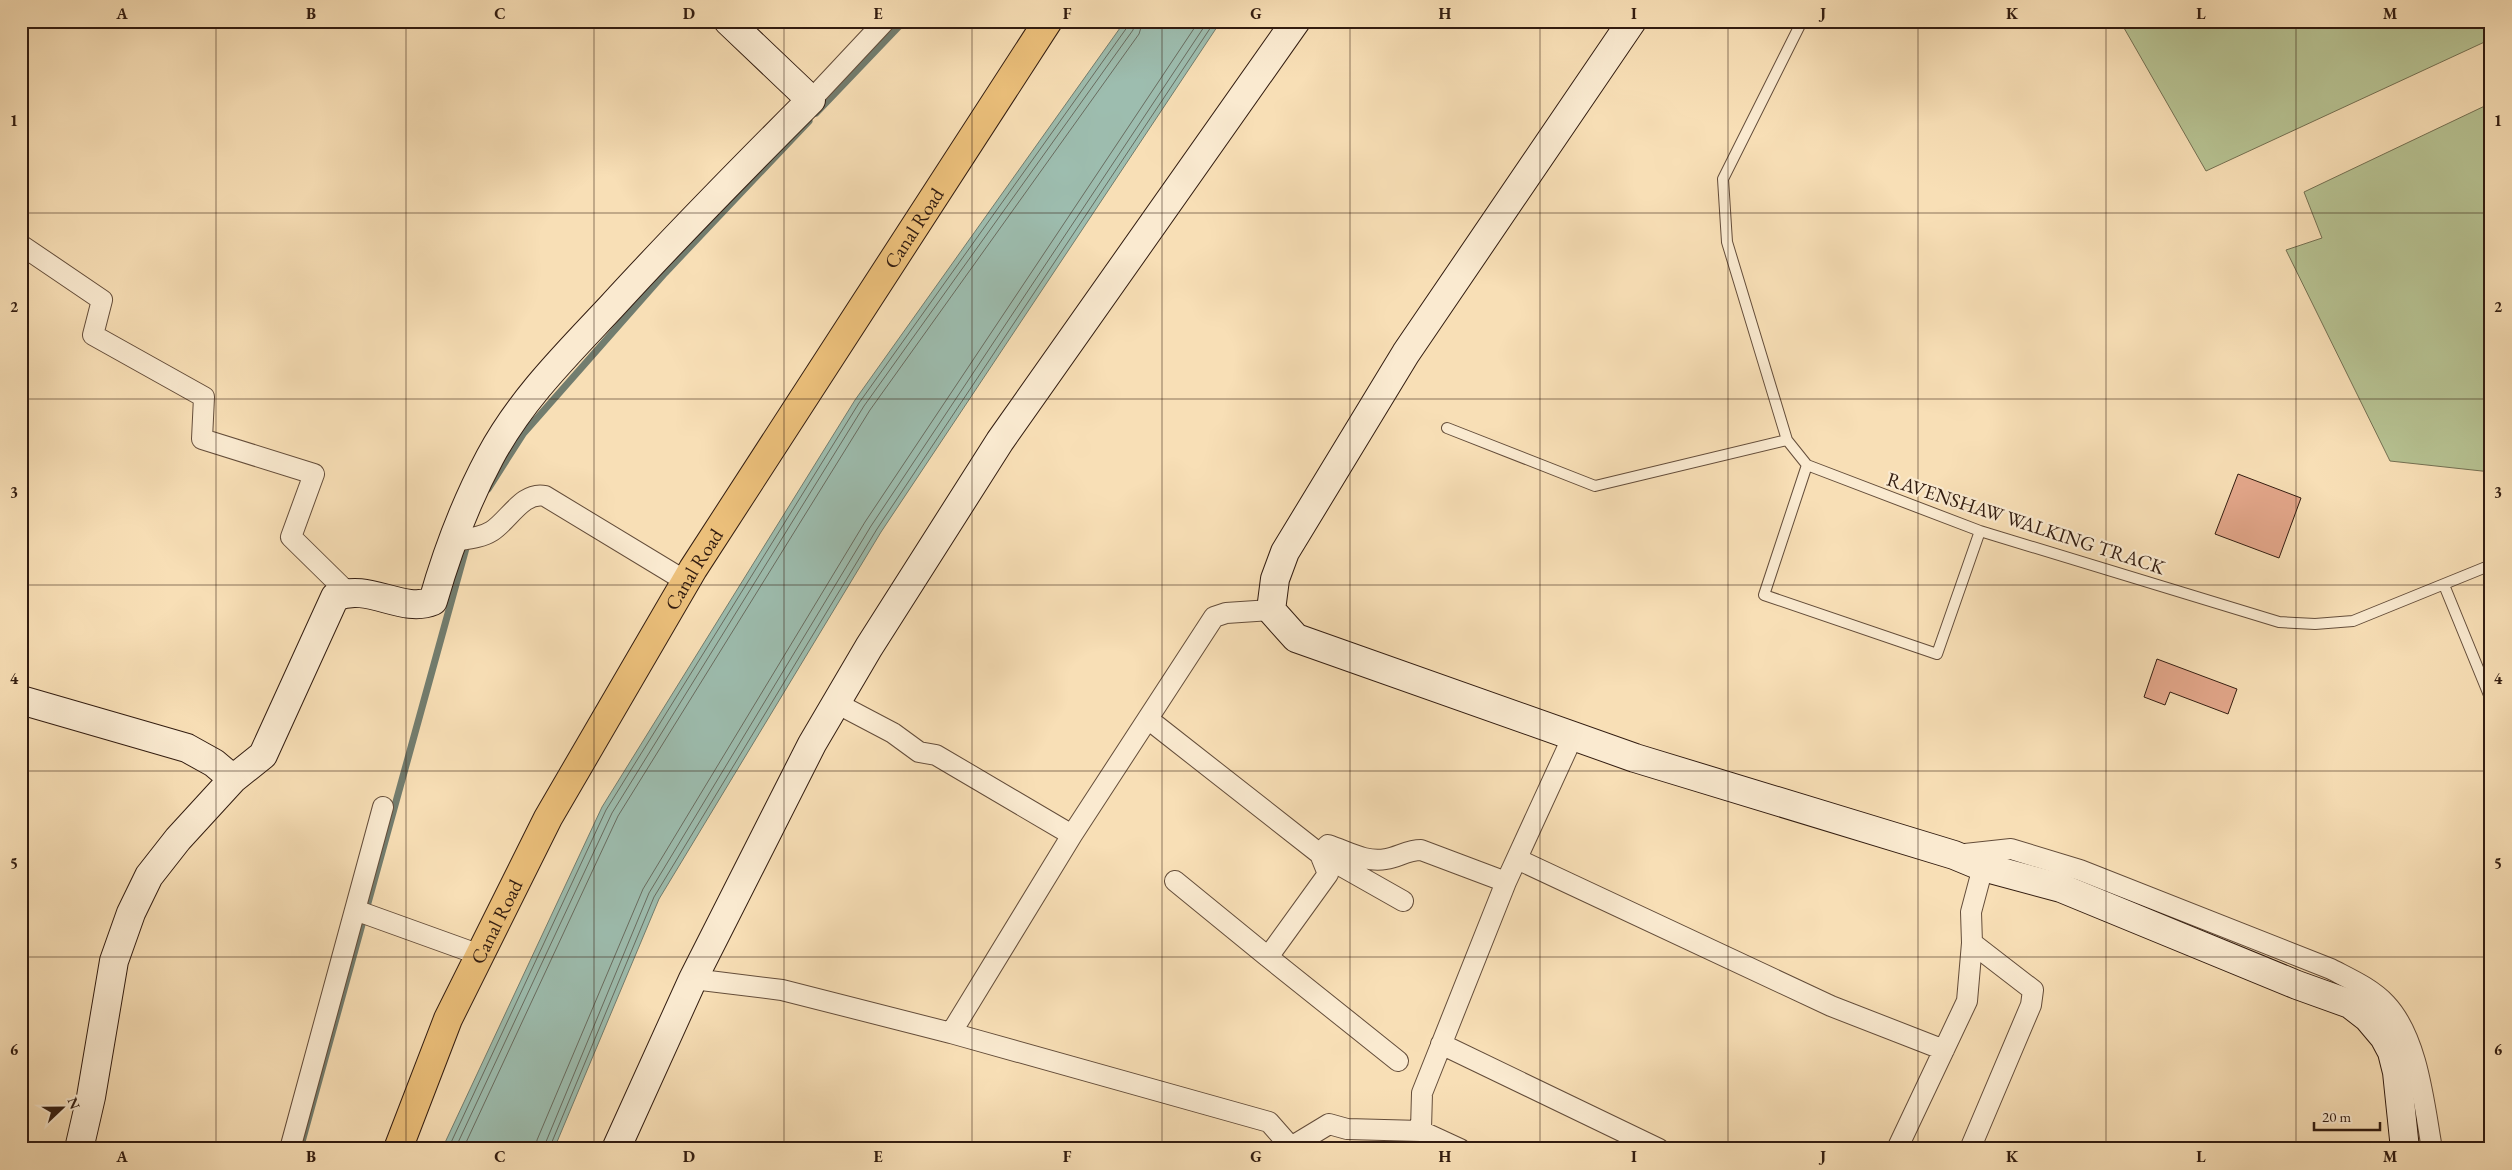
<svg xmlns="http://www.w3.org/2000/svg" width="2512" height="1170" viewBox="0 0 2512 1170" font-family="'EB Garamond',serif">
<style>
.green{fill:#b7c393;stroke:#747052}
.water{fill:#9dbdaf;stroke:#727d6f}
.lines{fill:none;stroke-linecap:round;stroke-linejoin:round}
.shore{stroke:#686c60;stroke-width:1}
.stream{stroke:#727d6f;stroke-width:7}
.building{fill:#e4a78b;stroke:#321c10}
.lane-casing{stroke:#644d3a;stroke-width:12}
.street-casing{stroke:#644d3a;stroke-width:22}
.secondary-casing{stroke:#321c10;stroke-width:30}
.primary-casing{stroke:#321c10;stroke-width:30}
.lane{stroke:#faead0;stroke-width:10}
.street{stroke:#faead0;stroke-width:20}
.secondary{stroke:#faead0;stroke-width:28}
.primary{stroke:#ecc07b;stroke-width:28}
.grid{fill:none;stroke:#321c10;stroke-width:1;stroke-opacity:0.55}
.labels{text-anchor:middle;stroke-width:4.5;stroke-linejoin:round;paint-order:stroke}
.street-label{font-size:20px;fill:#321c10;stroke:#faead0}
.neatline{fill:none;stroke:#321c10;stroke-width:2}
.grid-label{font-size:16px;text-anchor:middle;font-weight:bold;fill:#321c10}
</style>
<rect width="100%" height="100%" fill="#f8dfb6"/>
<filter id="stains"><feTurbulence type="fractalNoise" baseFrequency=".004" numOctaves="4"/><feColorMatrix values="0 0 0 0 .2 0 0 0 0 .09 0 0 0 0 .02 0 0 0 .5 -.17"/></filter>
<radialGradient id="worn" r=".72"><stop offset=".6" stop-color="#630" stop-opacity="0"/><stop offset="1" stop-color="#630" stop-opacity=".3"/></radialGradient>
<!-- green -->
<path class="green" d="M2120 21H2491V39L2206 171Z
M2491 103V472L2390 461 2286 250 2322 238 2304 192Z"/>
<!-- water -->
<path class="water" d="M1125 21H1221L881 532 659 899 554 1149H442L602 807 855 400Z"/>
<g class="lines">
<!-- shore -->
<path class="shore" d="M448 1149 606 810 859 403 1128 26 1129 21
M455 1149 612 813 864 406 1133 30 1135 21
M463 1149 618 816 870 410 1139 34 1143 21
M536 1149 537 1140 643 889 865 522 1199 21
M543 1149 649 893 871 526 1208 21
M549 1149 654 897 877 529 1215 21"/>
<!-- stream -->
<path class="stream" d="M816 113 904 21
M488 489 523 434 665 273 809 121
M300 1149 468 541"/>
</g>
<!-- building -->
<path class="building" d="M2238 474 2301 498 2279 558 2215 534Z
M2157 659 2237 689 2228 714 2170 692 2165 705 2144 697Z"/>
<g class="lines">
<!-- lane casing -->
<g class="lane-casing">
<path id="lane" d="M1802 21 1723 179 1727 242 1787 440 1807 465 1980 531 2279 622 2315 624 2353 621 2491 565
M1447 428 1595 486 1787 440
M1807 465 1764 595 1937 654 1980 531
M2444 585 2491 700"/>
</g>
<!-- street casing -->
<g class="street-casing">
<path id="street" d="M811 100 885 21
M21 245 102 300 93 335 204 397 202 439 314 474 291 537 347 592
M454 541C466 539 481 538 492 531 509 520 523 491 545 496L687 582
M836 703 893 733 919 752 936 755 1072 835
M1148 719 1320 854 1328 874 1268 957 1398 1061
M1956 855 2011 849 2080 870 2331 969C2350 979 2371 988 2386 1004 2418 1038 2424 1104 2432 1149
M1517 859 1831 1006 1944 1050
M1175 881 1268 957
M1403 901 1320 854 1328 845C1347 851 1365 863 1386 859 1398 857 1408 850 1421 850L1506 882
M355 910 480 955
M693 979 782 990 951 1033 1072 835 1214 617 1226 613 1271 610
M951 1033 1269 1122 1291 1147 1329 1124 1347 1129 1421 1131 1460 1149
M1441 1044 1659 1149
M290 1149 383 807
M1415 1149 1421 1129 1422 1093 1506 882 1573 736
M1897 1149 1967 1001 1972 943 1971 912 1983 867
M1970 1149 2031 1005 2033 990 1972 943"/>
</g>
<!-- secondary casing -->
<g class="secondary-casing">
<path id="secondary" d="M1632 21 1406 353 1285 552 1275 579 1271 610 1296 638 1635 758 1954 855 1983 867 2061 888 2297 985 2350 1004 2368 1018 2384 1037 2392 1052 2397 1072 2405 1149
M21 700 187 748 214 763 233 779
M79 1149 91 1097 114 961 131 913 149 876 178 839 233 779 263 755 335 597C368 582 402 614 433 601 447 552 466 502 490 457 521 399 567 354 611 307 676 236 743 168 811 100L728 21
M616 1149 693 979 812 744 869 647 1000 441 1296 21"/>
</g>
<!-- primary casing -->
<g class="primary-casing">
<g id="primary">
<path id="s1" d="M398 1149 448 1019 548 818 693 569 1048 21"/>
</g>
</g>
<!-- lane -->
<use href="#lane" class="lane"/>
<!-- street -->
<use href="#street" class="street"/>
<!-- secondary -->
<use href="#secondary" class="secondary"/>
<!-- primary -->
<use href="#primary" class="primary"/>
</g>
<!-- grid -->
<path class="grid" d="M216 21V1149M406 21V1149M594 21V1149M784 21V1149M972 21V1149M1162 21V1149M1350 21V1149M1540 21V1149M1728 21V1149M1918 21V1149M2106 21V1149M2296 21V1149M21 213H2491M21 399H2491M21 585H2491M21 771H2491M21 957H2491"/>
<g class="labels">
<!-- street labels -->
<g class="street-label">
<text dy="7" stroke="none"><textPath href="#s1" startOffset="1058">Canal Road</textPath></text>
<text transform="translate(2026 523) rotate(18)" y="7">RAVENSHAW WALKING TRACK</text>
<text dy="7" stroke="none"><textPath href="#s1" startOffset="652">Canal Road</textPath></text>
<text dy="7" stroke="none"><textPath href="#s1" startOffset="248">Canal Road</textPath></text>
</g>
</g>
<!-- margin -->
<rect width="2512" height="1170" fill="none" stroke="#f8dfb6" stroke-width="55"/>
<!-- north arrow -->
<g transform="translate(62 1108) rotate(68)" stroke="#faead0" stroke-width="4" paint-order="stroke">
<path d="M0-4L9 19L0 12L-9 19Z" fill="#321c10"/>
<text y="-8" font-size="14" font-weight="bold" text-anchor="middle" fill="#321c10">N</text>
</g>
<!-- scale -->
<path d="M2314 1122v8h66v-8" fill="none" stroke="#321c10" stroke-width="2.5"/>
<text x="2322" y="1122" font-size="15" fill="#321c10" stroke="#faead0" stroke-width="4" paint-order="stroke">20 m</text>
<rect x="28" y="28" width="2456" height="1114" class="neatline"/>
<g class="grid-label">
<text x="122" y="19">A</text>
<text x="311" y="19">B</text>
<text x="500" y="19">C</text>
<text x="689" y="19">D</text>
<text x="878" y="19">E</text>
<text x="1067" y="19">F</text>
<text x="1256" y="19">G</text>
<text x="1445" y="19">H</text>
<text x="1634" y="19">I</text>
<text x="1823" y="19">J</text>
<text x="2012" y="19">K</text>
<text x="2201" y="19">L</text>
<text x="2390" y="19">M</text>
<text x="14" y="126">1</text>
<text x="2498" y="126">1</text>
<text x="14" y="312">2</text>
<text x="2498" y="312">2</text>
<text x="14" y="498">3</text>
<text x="2498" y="498">3</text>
<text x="14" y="684">4</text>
<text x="2498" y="684">4</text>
<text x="14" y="869">5</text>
<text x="2498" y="869">5</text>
<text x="14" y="1055">6</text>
<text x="2498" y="1055">6</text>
<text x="122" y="1162">A</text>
<text x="311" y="1162">B</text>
<text x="500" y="1162">C</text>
<text x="689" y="1162">D</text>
<text x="878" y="1162">E</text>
<text x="1067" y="1162">F</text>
<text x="1256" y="1162">G</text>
<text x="1445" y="1162">H</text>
<text x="1634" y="1162">I</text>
<text x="1823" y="1162">J</text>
<text x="2012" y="1162">K</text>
<text x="2201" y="1162">L</text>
<text x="2390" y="1162">M</text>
</g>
<rect width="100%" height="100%" filter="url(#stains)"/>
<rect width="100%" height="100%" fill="url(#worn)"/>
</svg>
